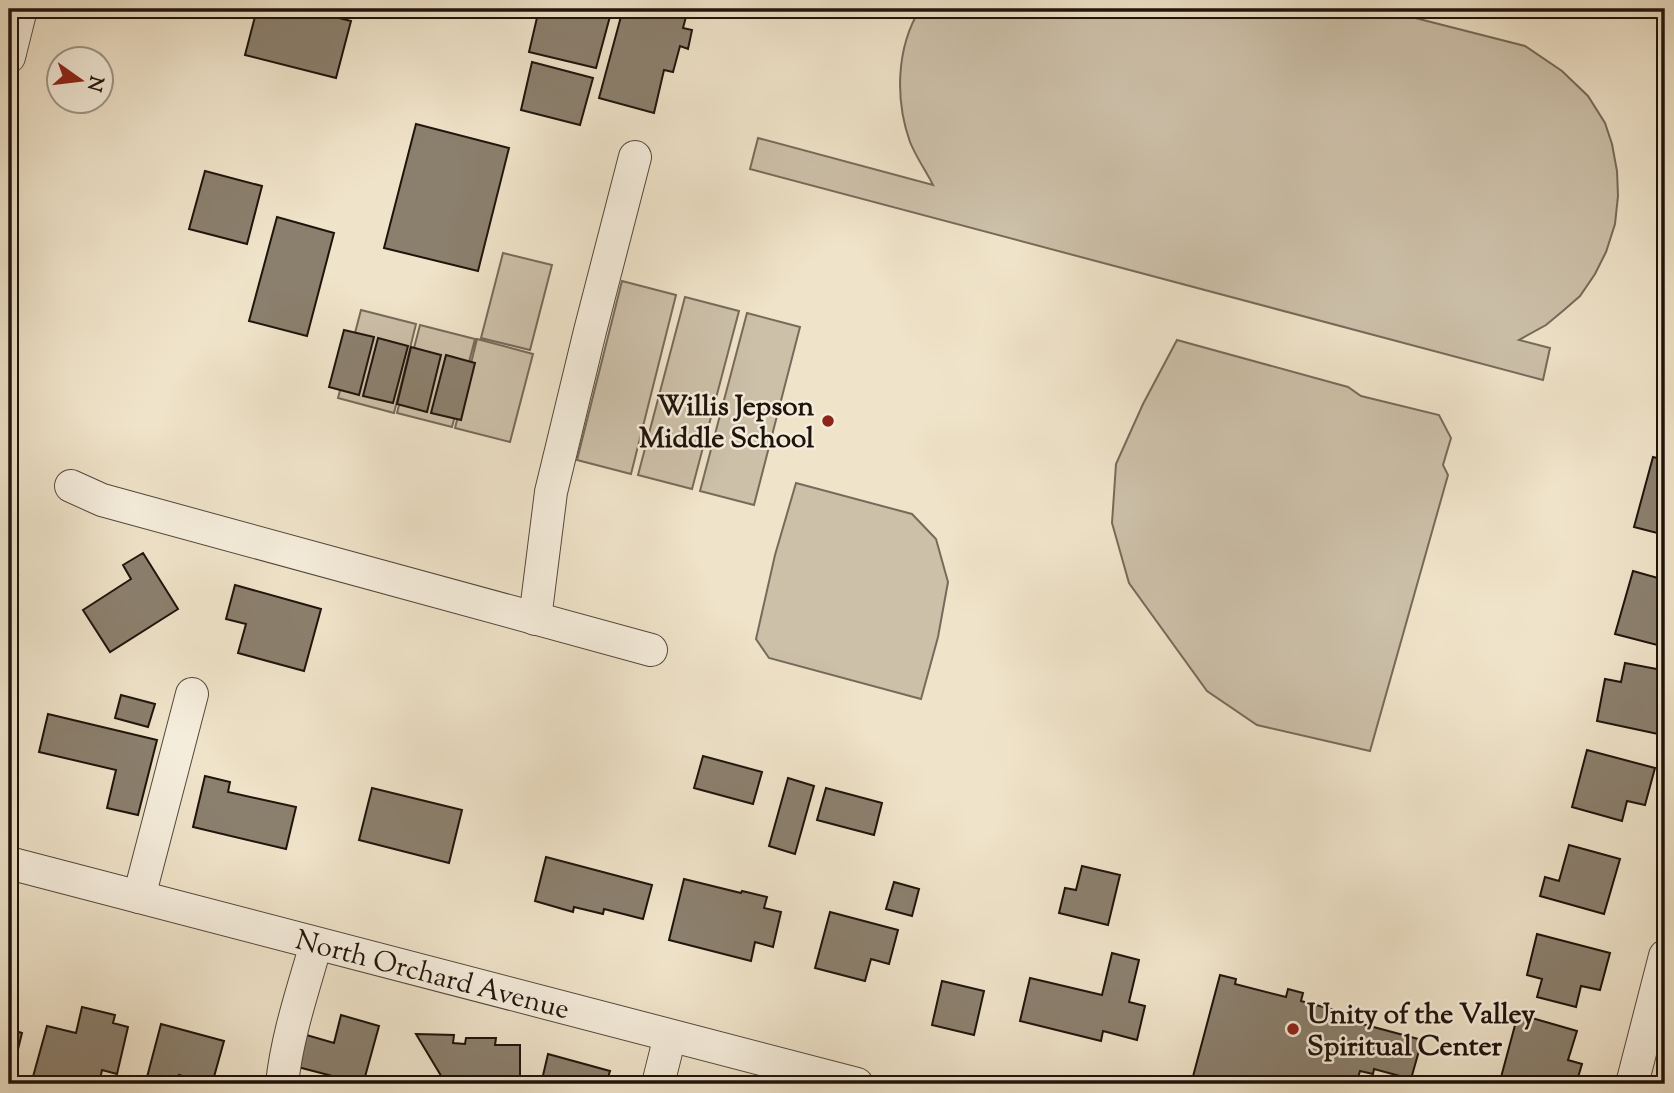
<svg xmlns="http://www.w3.org/2000/svg" width="1674" height="1093" viewBox="0 0 1674 1093" font-family="'Sorts Mill Goudy',serif">
<style>
.green{fill:#ccc0a9;stroke:#766a5a;stroke-width:2}
.building{fill:#8b806e;stroke:#1f140c;stroke-width:2}
.lines{fill:none;stroke-linecap:round;stroke-linejoin:round}
.minor-casing{stroke:#53483b;stroke-width:34}
.minor{stroke:#f5eddc;stroke-width:32}
.poi-dot{fill:#8f2418;stroke:#f5eddc;stroke-width:2.5}
.labels{text-anchor:middle;stroke-width:5;stroke-linejoin:round;paint-order:stroke}
.poi-label{font-size:28px;font-weight:bold;fill:#1f140c;stroke:#f5eddc;text-anchor:end}
.street-label{font-size:28px;fill:#1f140c;stroke:#f5eddc}
</style>
<rect width="100%" height="100%" fill="#efe3c9"/>
<filter id="stains"><feTurbulence type="fractalNoise" baseFrequency=".00286" numOctaves="4"/><feColorMatrix values="0 0 0 0 .2 0 0 0 0 .09 0 0 0 0 .02 0 0 0 .5 -.17"/></filter>
<radialGradient id="worn" r=".72"><stop offset=".6" stop-color="#630" stop-opacity="0"/><stop offset="1" stop-color="#630" stop-opacity=".3"/></radialGradient>
<!-- green -->
<path class="green" d="M920 9H1380L1525 46 1562 71 1588 96 1605 123 1612 144 1617 171 1618 196 1615 224 1606 252 1595 274 1580 296 1564 310 1546 325 1519 340 1550 348 1543 380 750 169 758 138 933 185C926 171 916 157 910 142 895 100 896 48 920 9Z
M503 253 552 265 530 350 481 338Z
M622 281 676 295 631 474 577 460Z
M685 297 739 311 692 489 638 475Z
M361 310 416 324 394 413 338 398Z
M747 313 800 327 754 505 700 491Z
M420 325 475 339 452 427 397 413Z
M477 339 533 354 510 442 455 428Z
M1177 340 1348 387 1361 396 1439 415 1451 438 1443 465 1448 475 1370 751 1257 725 1207 691 1129 583 1112 523 1116 464 1143 404Z
M796 483 912 514 936 539 948 582 938 637 921 699 769 658 756 639 775 555Z"/>
<!-- building -->
<path class="building" d="M257 9H303L351 21 336 78 245 55Z
M539 9H612L596 68 529 52Z
M623 9H688L683 28 692 30 688 49 680 46 673 72 664 70 654 113 599 98Z
M532 62 593 78 580 125 521 110Z
M416 124 509 148 478 271 384 248Z
M205 171 262 186 247 244 189 229Z
M277 217 334 233 307 336 249 321Z
M344 330 374 337 359 395 329 387Z
M378 338 408 346 393 403 363 396Z
M411 347 441 355 427 412 397 404Z
M446 355 475 363 461 420 431 413Z
M1653 457 1665 460V535L1634 527Z
M143 553 178 609 110 652 83 610 131 579 123 565Z
M1633 571 1665 580V647L1615 634Z
M9 574 18 576 10 605 9 604Z
M235 585 321 609 304 671 238 653 246 624 226 619Z
M1625 663 1662 670 1657 690 1665 692V722L1663 735 1597 721 1605 679 1621 682Z
M121 695 155 704 148 727 115 718Z
M48 714 157 740 138 815 107 808 116 770 39 752Z
M1587 750 1655 768 1645 805 1627 801 1622 821 1572 807Z
M703 756 762 772 753 804 694 788Z
M205 776 230 782 228 792 296 807 286 849 193 827Z
M788 778 814 786 795 854 769 846Z
M372 788 462 810 449 863 359 840Z
M826 788 882 803 874 835 817 820Z
M1569 845 1620 859 1604 914 1540 896 1545 877 1559 881Z
M546 857 652 885 643 919 604 909 603 914 574 907 573 912 535 901Z
M1082 866 1120 875 1108 925 1059 913 1065 888 1076 890Z
M684 879 741 893 742 891 767 897 764 908 781 912 773 947 755 942 751 961 669 940Z
M894 882 919 889 912 916 886 909Z
M830 912 898 930 889 964 871 959 865 981 815 968Z
M1537 934 1610 953 1600 990 1581 986 1576 1007 1537 997 1542 979 1527 975Z
M1112 953 1139 960 1129 1002 1145 1006 1137 1040 1103 1031 1101 1041 1020 1021 1030 978 1102 995Z
M1220 975 1236 979 1235 984 1286 997 1288 989 1303 993 1301 1001 1342 1012 1340 1018 1422 1040 1411 1079 1374 1069 1373 1074 1360 1071 1356 1084H1191Z
M942 981 984 991 974 1035 932 1025Z
M82 1007 115 1015 113 1023 128 1027 117 1074 102 1070 99 1084H31L47 1026 76 1033Z
M1518 1014 1577 1031 1568 1060 1582 1064 1576 1084H1512L1500 1081Z
M341 1015 379 1026 363 1084 294 1066 303 1034 334 1043Z
M161 1024 224 1041 212 1084H196L197 1080 179 1075 177 1084H158L146 1081Z
M9 1029 22 1033 12 1074 9 1073Z
M416 1034 454 1035 453 1043 465 1044 466 1038H496L495 1045H520V1084H446Z
M548 1054 610 1071 606 1084H541Z"/>
<g class="lines">
<!-- minor casing -->
<g class="minor-casing">
<g id="minor">
<path d="M9 57 21 9"/>
<path d="M71 486 102 500 651 650"/>
<path d="M535 619 551 492 590 331 635 157"/>
<path id="s1" d="M9 863 857 1084"/>
<path d="M139 897 192 694"/>
<path d="M282 1084C287 1036 303 990 316 944"/>
<path d="M658 1084 670 1036"/>
<path d="M1632 1084 1665 956"/>
</g>
</g>
<!-- minor -->
<use href="#minor" class="minor"/>
</g>
<!-- markers -->
<g class="poi-dot">
<circle cx="828" cy="421" r="7"/>
<circle cx="1293" cy="1029" r="7"/>
</g>
<g class="labels">
<!-- poi labels -->
<g class="poi-label">
<text x="814" y="415">Willis Jepson<tspan x="814" dy="32">Middle School</tspan></text>
<text x="1307" y="1023" text-anchor="start">Unity of the Valley<tspan x="1307" dy="32">Spiritual Center</tspan></text>
</g>
<!-- street labels -->
<g class="street-label">
<text dy="10" stroke="none"><textPath href="#s1" startOffset="438">North Orchard Avenue</textPath></text>
</g>
</g>
<!-- margin -->
<rect width="1674" height="1093" fill="none" stroke="#efe3c9" stroke-width="35"/>
<rect x="10" y="10" width="1653" height="1072" fill="none" stroke="#1f140c" stroke-width="3.5"/>
<rect x="18" y="18" width="1639" height="1058" fill="none" stroke="#1f140c" stroke-width="2"/>
<!-- north arrow -->
<g transform="translate(80 80) rotate(104)"><circle r="33" fill="#f5eddc" stroke="#9f9689" stroke-width="2"/>
<path d="M0-5L12 26L0 18L-12 26Z" fill="#8f2418"/>
<text y="-10" font-size="19" font-weight="bold" text-anchor="middle" fill="#1f140c">N</text>
</g>
<rect width="100%" height="100%" filter="url(#stains)"/>
<rect width="100%" height="100%" fill="url(#worn)"/>
</svg>
